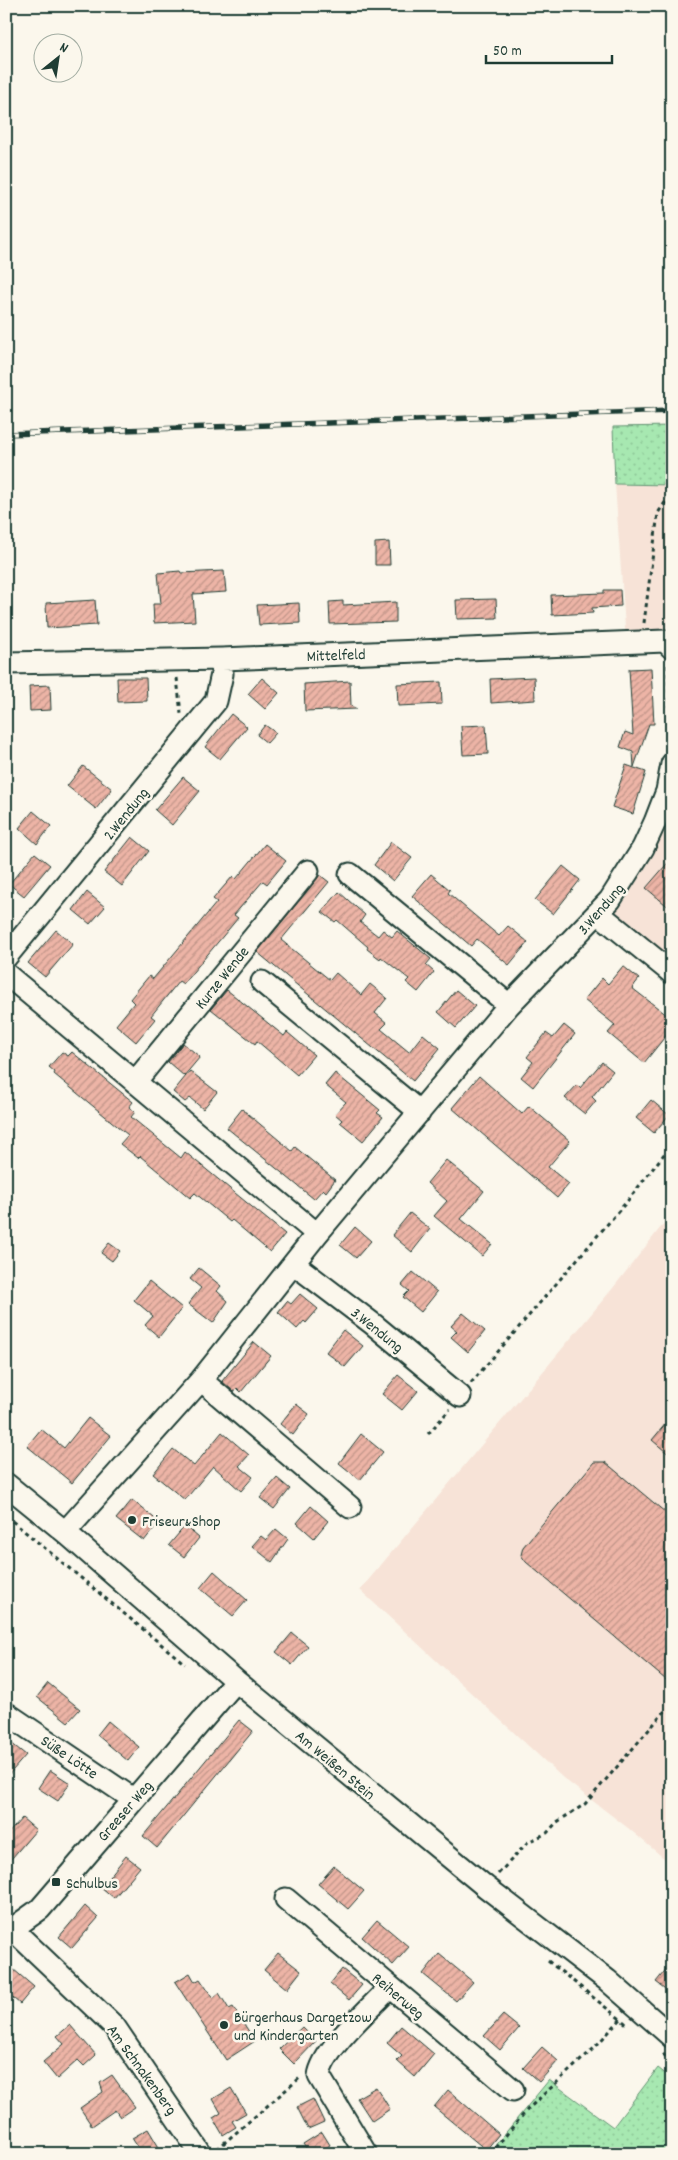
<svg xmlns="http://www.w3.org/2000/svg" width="678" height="2160" viewBox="0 0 678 2160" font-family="Dekko,sans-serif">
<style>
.built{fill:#f7e3d7}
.grass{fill:url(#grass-dots);stroke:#639272}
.building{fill:url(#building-hatch);stroke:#1f3d34}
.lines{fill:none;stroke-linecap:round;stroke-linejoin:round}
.minor-casing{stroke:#1f3d34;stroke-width:25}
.path{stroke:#1f3d34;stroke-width:3;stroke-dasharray:4 4;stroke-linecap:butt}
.minor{stroke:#fbf7ec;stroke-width:21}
.rail-casing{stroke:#1f3d34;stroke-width:5.5}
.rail{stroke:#fbf7ec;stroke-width:4;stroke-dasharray:11;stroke-linecap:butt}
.poi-dot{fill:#1f3d34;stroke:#fbf7ec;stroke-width:2}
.labels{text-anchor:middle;stroke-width:5;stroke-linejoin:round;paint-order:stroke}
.street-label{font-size:16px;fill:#1f3d34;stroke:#fbf7ec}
.poi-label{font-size:16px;fill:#1f3d34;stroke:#fbf7ec;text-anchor:start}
</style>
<defs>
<pattern id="grass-dots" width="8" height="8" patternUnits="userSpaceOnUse" patternTransform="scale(1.25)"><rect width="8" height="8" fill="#a7e8b1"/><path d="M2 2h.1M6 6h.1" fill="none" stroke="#8fc899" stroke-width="1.8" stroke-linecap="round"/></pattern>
<pattern id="building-hatch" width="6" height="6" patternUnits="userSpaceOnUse" patternTransform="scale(1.25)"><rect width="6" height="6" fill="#edb4a6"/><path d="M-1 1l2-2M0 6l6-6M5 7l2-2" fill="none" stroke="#bf9488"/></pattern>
</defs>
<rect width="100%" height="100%" fill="#fbf7ec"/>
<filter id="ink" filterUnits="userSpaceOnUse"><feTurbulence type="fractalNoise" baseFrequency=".02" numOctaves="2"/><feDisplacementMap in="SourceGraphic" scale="10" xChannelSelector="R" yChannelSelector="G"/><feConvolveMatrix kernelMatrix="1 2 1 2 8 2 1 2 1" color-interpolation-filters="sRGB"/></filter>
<g filter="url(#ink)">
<!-- built -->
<path class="built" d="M615 484 672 485V648L626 642Z
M672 764V973L598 913 615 894Z
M672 1213V1865L628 1828 563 1778 360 1590 613 1288Z"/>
<!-- grass -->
<path class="grass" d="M672 426V485L615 484 613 427Z
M658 2068 672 2079V2154H488L549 2080 613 2127Z"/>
<!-- building -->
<path class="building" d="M389 542 390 565H375V543Z
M180 571 181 573 224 571 226 592 193 594 195 621 154 623 153 604H161L158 573Z
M604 590H620L621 606 592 608 593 613 552 615 551 595 604 593Z
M496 599 497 618 457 619 456 600Z
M95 600 97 625 47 628 46 603Z
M343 601V605L396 602V622L330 624 329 602Z
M299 603 300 623 259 625 257 605Z
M651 668 654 724H649L634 767 633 752 620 747 625 732 633 735 629 669Z
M534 677 535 700 491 703 490 679Z
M117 678H146L147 701 118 702Z
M262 678 279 693 265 709 248 694Z
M350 681 351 706 357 709 305 711 304 684Z
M441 682 442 704 398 706 397 684Z
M50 685 51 710 30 711 29 686Z
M231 714 247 727 220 759 205 747Z
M265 725 276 733 267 743 257 735Z
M486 725 488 754 463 755 461 726Z
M626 765 646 772 633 814 612 807Z
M83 766 112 789 96 809 67 786Z
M183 777 200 791 172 825 155 810Z
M33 811 51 826 37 844 19 828Z
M132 837 149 851 122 886 104 872Z
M391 842 412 858 393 881 374 865Z
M265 844 286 861 267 884 263 881 234 915 238 918 183 984 179 981 151 1016 155 1019 136 1042 116 1025 134 1003 130 999 149 976 153 979 217 902 213 899 233 876 236 879Z
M35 853 50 865 24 896 9 884Z
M672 858V910L646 888Z
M563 866 580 880 553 914 535 900Z
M431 874 450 890 448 893 499 936 508 926 528 942 509 965 477 939 471 946 412 896Z
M320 875 329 882 281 940 330 980 336 973 361 995 370 984 387 998 375 1013 387 1023 381 1029 409 1052 423 1034 440 1048 413 1081 257 952Z
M87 892 105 907 90 924 73 910Z
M339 892 365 915 360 922 378 936 383 930 392 937 397 931 431 959 426 965 434 972 418 992 406 982 409 979 381 957 380 959 367 949 368 947 337 920 335 922 322 912Z
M56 930 73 944 45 977 28 963Z
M623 966 639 979 632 988 672 1019V1028L644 1063 608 1033 615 1025 584 1000 602 978 608 984Z
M227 990 284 1036 287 1032 314 1055 297 1075 257 1041 255 1044 211 1009Z
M456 990 475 1006 456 1028 438 1012Z
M564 1025 575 1034 533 1087 521 1077 533 1062 527 1057 546 1033 553 1038Z
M183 1043 200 1057 184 1076 168 1062Z
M62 1052 68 1056 72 1052 133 1102 129 1107 135 1112 131 1117 181 1158 185 1152 285 1234 270 1252 232 1220 230 1222 195 1193 190 1198 140 1156 138 1158 120 1144 128 1135 54 1074 55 1072 49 1067Z
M602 1062 613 1071 592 1097 596 1101 585 1114 565 1098 577 1085 580 1088Z
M190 1071 217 1092 203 1109 190 1098 185 1102 173 1092Z
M335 1073 380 1110 377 1113 383 1117 363 1141 340 1122 342 1120 335 1114 346 1102 325 1085Z
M479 1076 522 1114 529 1106 570 1141 548 1167 569 1184 557 1198 452 1108Z
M651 1100 669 1115 654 1133 636 1118Z
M242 1109 292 1151 295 1147 335 1180 326 1192 323 1189 314 1199 227 1128Z
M446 1160 484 1191 461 1219 492 1244 482 1256 434 1216 447 1201 427 1183Z
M410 1213 430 1229 412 1252 392 1235Z
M355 1227 371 1241 356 1258 340 1245Z
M109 1243 120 1251 112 1261 101 1253Z
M199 1268 221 1286 217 1291 228 1301 213 1323 188 1304 201 1288 190 1279Z
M413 1272 437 1292 421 1312 403 1297 409 1291 402 1285Z
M149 1281 182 1308 159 1337 145 1325 153 1316 134 1300Z
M300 1294 318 1309 306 1323 304 1321 297 1329 278 1312 287 1301 291 1304Z
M463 1313 485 1331 468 1352 451 1337 457 1331 451 1326Z
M343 1330 363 1346 345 1367 326 1352Z
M254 1342 271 1356 241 1392 237 1388 234 1392 222 1381Z
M398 1375 418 1391 402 1410 382 1394Z
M296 1404 309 1414 293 1435 280 1424Z
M672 1416V1457L652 1440Z
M88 1418 111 1436 72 1483 27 1446 41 1429 64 1448Z
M222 1432 249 1455 239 1466 253 1477 241 1491 213 1466 185 1500 153 1474 173 1449 194 1466Z
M361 1434 383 1452 360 1480 339 1463Z
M594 1462H605L672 1518V1685L526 1562 521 1555 523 1547Z
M277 1478 290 1489 274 1509 260 1498Z
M132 1500 159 1522 144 1541 116 1519Z
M311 1506 328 1521 314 1538 297 1523Z
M185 1526 199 1538 184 1557 169 1545Z
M276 1529 288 1539 272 1562 252 1546 261 1536 266 1540Z
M214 1571 247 1600 233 1616 200 1588Z
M292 1633 308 1646 292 1665 276 1652Z
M48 1683 80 1709 68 1722 37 1697Z
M239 1720 253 1731 157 1848 143 1836Z
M108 1721 139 1747 128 1761 97 1735Z
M6 1739 26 1755 6 1778Z
M50 1770 70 1783 58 1801 38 1788Z
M22 1818 36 1830 6 1865V1836Z
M126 1856 140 1867 114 1898 101 1887Z
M334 1866 364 1891 348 1909 318 1884Z
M85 1906 98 1918 72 1948 59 1937Z
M377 1920 409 1947 393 1965 362 1937Z
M278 1953 301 1971 287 1989 264 1970Z
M439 1954 473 1982 456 2001 423 1974Z
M672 1962V1994L656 1982Z
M6 1963 34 1987 20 2004 6 1992Z
M342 1969 362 1985 349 2000 330 1984Z
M190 1973 195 1982 200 1979 213 1998 219 1993 229 2009 233 2007 255 2041 226 2060 175 1982Z
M503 2015 519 2028 500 2050 484 2036Z
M70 2025 96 2055 84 2066 78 2060 57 2079 43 2062 64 2044 57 2036Z
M401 2026 434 2054 415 2077 397 2061 402 2056 387 2043Z
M302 2027 316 2041 294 2064 279 2049Z
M542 2047 558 2061 539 2082 523 2068Z
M112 2075 135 2107 120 2117 115 2110 92 2126 80 2108 103 2092 100 2083Z
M376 2087 390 2109 372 2121 357 2098Z
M231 2088 246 2113 232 2121 236 2127 223 2135 213 2118 221 2113 213 2099Z
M448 2090 499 2134 486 2150 434 2107Z
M313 2099 324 2122 308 2129 297 2107Z
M148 2129 163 2154H142L132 2138Z
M322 2132 330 2145 317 2154H310L303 2144Z"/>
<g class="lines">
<!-- minor casing -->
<g class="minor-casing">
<path id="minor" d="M6 663 222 659 665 641 672 648
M350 874 509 1005
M598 913 672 973
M6 957 216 701 222 674V659
M6 974 317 1234
M262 982 420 1112
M135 1082 308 871
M294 1264 373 1324 460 1396
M201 1380 350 1507
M6 1484 65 1532 236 1681 486 1887 607 1980 672 2037
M65 1532 201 1380 317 1234 509 1005 610 900 643 848 655 822 667 791 672 764
M6 1713 133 1799
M286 1899 513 2090
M12 1929 114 2026 201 2154
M6 1930 12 1929 40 1909 236 1681
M366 2154 319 2076C322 2050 371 2008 390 1987"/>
</g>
<!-- path -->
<path class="path" d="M644 623 658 513 672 492
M668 665 670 713 668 746
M177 678 181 714
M471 1383 629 1199 672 1144
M428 1434 450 1409
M6 1516 185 1664
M498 1874 528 1842 547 1833 557 1822 585 1804 665 1711
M548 1961 629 2026
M663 2054 672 2062
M217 2149 301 2077
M490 2154 528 2109 593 2049 621 2019"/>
<!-- minor -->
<use href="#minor" class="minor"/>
<!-- rail casing -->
<g class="rail-casing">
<path id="rail" d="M6 434 672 411"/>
</g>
<!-- rail -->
<use href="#rail" class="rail"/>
</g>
</g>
<!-- markers -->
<g class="poi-dot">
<circle cx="132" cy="1520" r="5"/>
<rect x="51" y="1877" width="10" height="10" rx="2.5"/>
<circle cx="224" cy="2025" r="5"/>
</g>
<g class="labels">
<!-- street labels -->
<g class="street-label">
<text transform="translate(336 654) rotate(-2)" y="6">Mittelfeld</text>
<text transform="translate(125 813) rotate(-51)" y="6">2.Wendung</text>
<text transform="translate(600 908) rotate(-49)" y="6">3.Wendung</text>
<text transform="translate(221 977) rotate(-51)" y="6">Kurze Wende</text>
<text transform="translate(378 1329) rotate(39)" y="6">3.Wendung</text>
<text transform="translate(70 1756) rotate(34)" y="6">Süße Lötte</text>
<text transform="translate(336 1764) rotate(40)" y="6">Am Weißen Stein</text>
<text transform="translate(124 1810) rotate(-49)" y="6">Greeser Weg</text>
<text transform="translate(399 1995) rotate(40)" y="6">Reiherweg</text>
<text transform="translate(143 2069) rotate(54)" y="6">Am Schnakenberg</text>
</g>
<!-- poi labels -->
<g class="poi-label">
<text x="142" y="1526">Friseur&amp;Shop</text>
<text x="66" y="1888">Schulbus</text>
<text x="234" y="2022">Bürgerhaus Dargetzow<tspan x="234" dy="18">und Kindergarten</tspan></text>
</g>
</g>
<!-- margin -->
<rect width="678" height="2160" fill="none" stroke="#fbf7ec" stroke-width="25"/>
<rect x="12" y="12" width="653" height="2135" fill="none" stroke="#1f3d34" stroke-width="2" filter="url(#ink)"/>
<!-- north arrow -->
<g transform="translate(58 58) rotate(30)"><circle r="24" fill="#fbf7ec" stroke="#a3ada2"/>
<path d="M0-4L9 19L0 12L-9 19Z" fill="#1f3d34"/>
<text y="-8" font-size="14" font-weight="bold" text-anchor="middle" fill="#1f3d34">N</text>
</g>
<!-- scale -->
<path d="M486 55v8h126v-8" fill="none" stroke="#1f3d34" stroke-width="2.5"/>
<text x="493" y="55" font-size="15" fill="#1f3d34" stroke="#fbf7ec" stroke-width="4" paint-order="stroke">50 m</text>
</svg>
